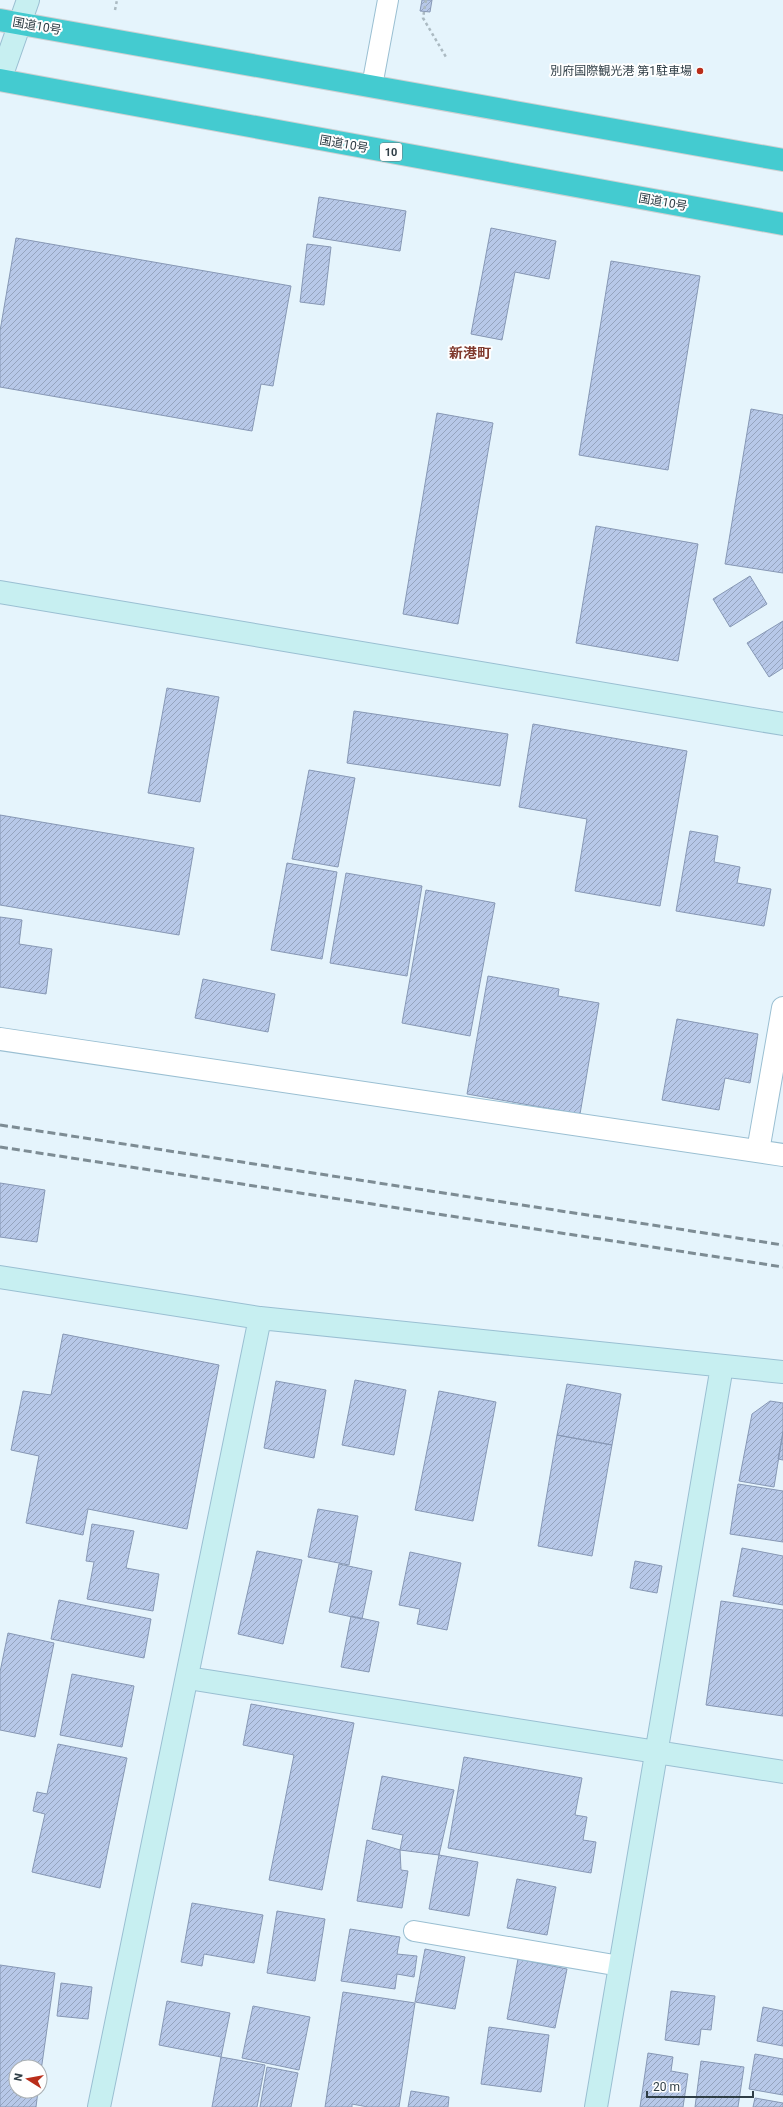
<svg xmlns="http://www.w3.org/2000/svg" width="783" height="2107" viewBox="0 0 783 2107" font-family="Roboto,'Noto Sans JP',sans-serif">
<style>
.building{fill:url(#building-hatch);stroke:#8798b5}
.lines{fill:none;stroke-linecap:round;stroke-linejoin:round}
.lane-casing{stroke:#9abfd2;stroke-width:22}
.street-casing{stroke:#9abfd2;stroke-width:24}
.secondary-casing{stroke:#9abfd2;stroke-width:24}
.highway-casing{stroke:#cdd0d2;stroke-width:24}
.path{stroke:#abbac2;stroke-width:2.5;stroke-dasharray:3 3;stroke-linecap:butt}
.lane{stroke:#fff;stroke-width:20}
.street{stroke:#fff;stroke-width:22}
.secondary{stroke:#c7eff1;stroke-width:22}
.highway{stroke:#44cbd0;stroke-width:22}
.rail{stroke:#7d8c94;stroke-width:3;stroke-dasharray:8 4;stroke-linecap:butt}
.poi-dot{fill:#b92d19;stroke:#fefefe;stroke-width:1.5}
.labels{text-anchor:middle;stroke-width:4;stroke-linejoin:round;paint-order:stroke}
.shield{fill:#fefefe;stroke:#6c777c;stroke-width:1}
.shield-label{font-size:11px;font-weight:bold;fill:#2e3d45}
.street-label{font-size:12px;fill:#2e3d45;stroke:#fefefe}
.poi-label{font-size:12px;fill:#2e3d45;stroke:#fefefe;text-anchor:end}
.quarter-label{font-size:14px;font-weight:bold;fill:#7f392d;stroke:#fefefe}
</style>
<defs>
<pattern id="building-hatch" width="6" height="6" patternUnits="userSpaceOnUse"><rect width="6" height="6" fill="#b7c8e8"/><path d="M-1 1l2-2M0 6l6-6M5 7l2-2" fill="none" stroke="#95a4be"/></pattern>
</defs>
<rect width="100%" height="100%" fill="#e5f4fc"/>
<!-- building -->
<path class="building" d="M422 0H432L430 12 420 11Z
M319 197 406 211 400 251 313 237Z
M491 228 556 241 549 279 515 272 502 340 471 334Z
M16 238 291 286 273 386 261 384 252 431 0 387V331Z
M307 244 331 247 324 305 300 302Z
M611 261 700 276 668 470 579 455Z
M751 409 783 415V573L725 564Z
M437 413 493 423 458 624 403 614Z
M596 526 698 544 678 661 576 643Z
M750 576 767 604 730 627 713 599Z
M783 621V668L769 677 747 643Z
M167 688 219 697 200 802 148 793Z
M354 711 508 734 500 786 347 763Z
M533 724 687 751 660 906 575 891 587 819 519 807Z
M309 770 355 778 338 867 292 859Z
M0 815 194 848 179 935 0 905Z
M690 831 718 836 714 862 740 867 737 883 771 889 764 926 676 911Z
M287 863 337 872 322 959 271 950Z
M346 873 422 886 407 976 330 963Z
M426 890 495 903 470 1036 402 1023Z
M0 917 22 920 19 944 52 949 46 994 0 987Z
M488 976 559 989 558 996 599 1003 580 1114 467 1094Z
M203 979 275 994 268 1032 195 1018Z
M677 1019 758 1034 750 1083 725 1078 719 1110 662 1100Z
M0 1183 45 1190 37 1242 0 1237Z
M63 1334 219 1365 187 1529 88 1509 83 1535 26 1523 39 1456 11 1450 23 1391 51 1395Z
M355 1380 406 1390 394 1455 342 1445Z
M276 1381 326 1390 314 1458 264 1448Z
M567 1384 621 1394 612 1445 557 1435Z
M439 1391 496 1402 473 1521 415 1510Z
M770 1401 783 1403V1432L774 1487 739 1481 752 1414Z
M783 1432V1460L778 1459Z
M557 1435 612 1445 592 1556 538 1546Z
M738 1484 783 1491V1542L730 1534Z
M318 1509 358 1516 349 1565 308 1557Z
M92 1524 134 1531 126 1568 159 1574 153 1611 87 1599 94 1562 86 1561Z
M742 1548 783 1556V1605L733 1596Z
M257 1551 302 1560 283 1644 238 1634Z
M410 1552 461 1563 447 1630 417 1624 420 1609 399 1605Z
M635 1561 662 1566 657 1593 630 1588Z
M339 1564 372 1571 362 1619 329 1612Z
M59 1600 151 1619 144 1658 51 1639Z
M721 1601 783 1610V1716L706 1705Z
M351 1616 379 1622 369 1672 341 1667Z
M8 1633 54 1643 35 1737 0 1730V1672Z
M72 1674 134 1686 122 1747 60 1735Z
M251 1704 354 1723 322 1890 269 1880 294 1755 243 1745Z
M58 1744 127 1758 100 1888 32 1872 45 1814 33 1811 37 1792 47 1794Z
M464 1757 582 1778 575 1815 587 1817 583 1840 596 1842 591 1873 448 1848Z
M382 1776 454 1790 439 1855 400 1850 403 1835 372 1829Z
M367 1840 400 1850 401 1870 408 1871 402 1908 357 1901Z
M439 1855 478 1862 469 1916 429 1909Z
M517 1879 556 1887 547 1935 507 1928Z
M192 1903 263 1915 254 1963 204 1954 202 1966 181 1962Z
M277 1911 325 1919 315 1981 267 1973Z
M350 1929 400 1937 397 1954 417 1956 414 1977 397 1974 395 1989 341 1981Z
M425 1949 465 1957 455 2009 415 2002Z
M518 1959 567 1969 555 2028 507 2019Z
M0 1965 55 1973 40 2078V2067H16V2091H38L36 2107H0Z
M61 1983 92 1987 88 2019 57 2016Z
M671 1991 715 1996 711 2030 701 2029 699 2045 665 2040Z
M343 1992 415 2003 399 2107H368L352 2104V2107H325Z
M167 2001 230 2013 221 2057 159 2045Z
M253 2006 310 2017 299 2070 242 2058Z
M763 2007 783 2011V2046L757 2041Z
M489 2027 549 2035 541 2092 481 2084Z
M648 2053 673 2057 671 2071 688 2074 683 2107H640Z
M755 2054 783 2059V2095L749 2089Z
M221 2057 265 2065 257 2107H212Z
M701 2061 744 2067 738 2107H695Z
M267 2067 298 2073 291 2107H260Z
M411 2091 449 2097 448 2107H408Z
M755 2098 783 2103V2107H753Z"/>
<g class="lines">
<!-- lane casing -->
<g class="lane-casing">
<path id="lane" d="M372 86 388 0
M414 1931 620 1966"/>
</g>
<!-- street casing -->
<g class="street-casing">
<path id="street" d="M0 1039 783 1155
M758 1151 783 1008"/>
</g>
<!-- secondary casing -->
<g class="secondary-casing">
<path id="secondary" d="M0 80 28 0
M0 592 783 724
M0 1277 260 1318 783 1372
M188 1678 783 1772
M99 2107 260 1318
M596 2107 722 1366"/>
</g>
<!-- highway casing -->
<g class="highway-casing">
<path id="highway" d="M0 20 783 160
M0 80 783 224"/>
</g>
<!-- path -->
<path class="path" d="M426 0 423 18 446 57
M115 10 117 0"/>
<!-- lane -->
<use href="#lane" class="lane"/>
<!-- street -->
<use href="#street" class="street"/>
<!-- secondary -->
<use href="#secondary" class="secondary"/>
<!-- highway -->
<use href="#highway" class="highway"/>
<!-- rail -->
<path class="rail" d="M0 1125 783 1245
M0 1147 783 1267"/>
</g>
<!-- markers -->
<circle class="poi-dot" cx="700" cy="71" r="4"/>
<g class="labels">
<!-- shield labels -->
<rect class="shield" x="380" y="143" width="22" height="18" rx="3"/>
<g class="shield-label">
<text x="391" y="156">10</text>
</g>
<!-- street labels -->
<g class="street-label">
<text transform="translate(37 26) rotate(10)" y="4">国道10号</text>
<text transform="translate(344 144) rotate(10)" y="4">国道10号</text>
<text transform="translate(663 202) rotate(10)" y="4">国道10号</text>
</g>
<!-- poi labels -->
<g class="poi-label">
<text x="692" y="75">別府国際観光港 第1駐車場</text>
</g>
<!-- quarter labels -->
<g class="quarter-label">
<text x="470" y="358">新港町</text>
</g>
</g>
<!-- north arrow -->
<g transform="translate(28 2079) rotate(281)"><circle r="19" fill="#fefefe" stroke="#abb1b4"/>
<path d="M0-3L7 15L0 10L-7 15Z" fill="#b92d19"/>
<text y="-6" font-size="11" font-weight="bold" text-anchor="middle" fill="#2e3d45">N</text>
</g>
<!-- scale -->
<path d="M647 2091v6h106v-6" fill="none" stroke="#2e3d45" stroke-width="2"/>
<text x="653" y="2091" font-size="12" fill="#2e3d45" stroke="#fefefe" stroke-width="3" paint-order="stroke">20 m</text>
</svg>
